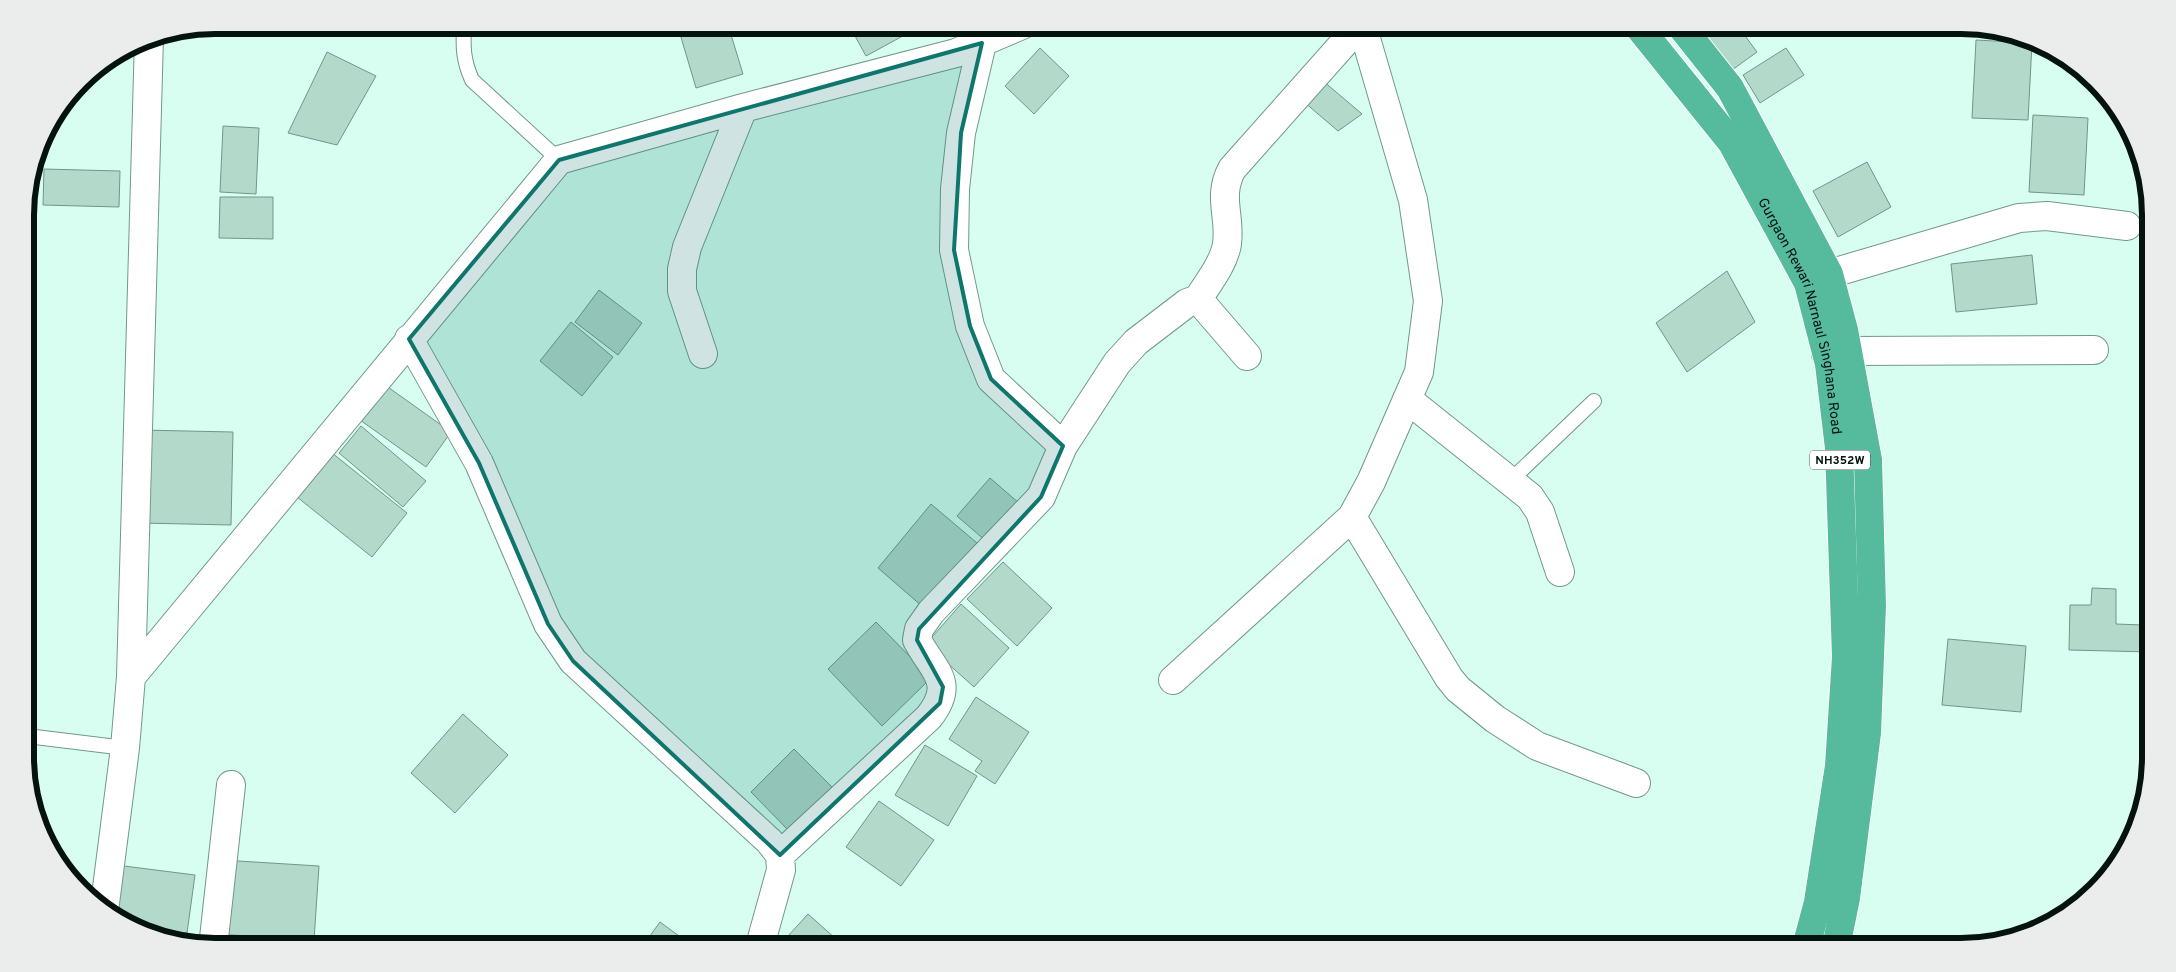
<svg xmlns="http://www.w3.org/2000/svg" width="2176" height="972" viewBox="0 0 2176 972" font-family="Overpass,sans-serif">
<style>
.building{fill:#b3d9cb;stroke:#719689}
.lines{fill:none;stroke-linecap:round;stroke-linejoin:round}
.lane-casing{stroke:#73988b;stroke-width:16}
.street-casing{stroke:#73988b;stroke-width:30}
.highway-casing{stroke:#fff;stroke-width:30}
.lane{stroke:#fff;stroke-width:14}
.street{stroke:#fff;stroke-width:28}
.highway{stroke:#56ba9c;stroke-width:28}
.marked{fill:#0f766e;fill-opacity:0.2;stroke:#0f766e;stroke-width:4;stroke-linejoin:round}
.labels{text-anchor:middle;stroke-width:4.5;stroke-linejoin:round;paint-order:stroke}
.shield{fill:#fff;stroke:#505a56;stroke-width:1}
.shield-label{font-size:12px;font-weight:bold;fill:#05130e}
.street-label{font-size:14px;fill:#05130e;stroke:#fff}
.rim{fill:none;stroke:#05130e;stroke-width:6}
</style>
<rect width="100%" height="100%" fill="#d7fef0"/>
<!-- building -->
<path class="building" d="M249 25H314V32L249 29Z
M684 25H728L743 74 696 88 678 27Z
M849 25H909L912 31 866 56Z
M1698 25H1737L1757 52 1725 75 1693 29Z
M1976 40 2032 43 2028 120 1972 118Z
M1040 48 1069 76 1034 114 1005 86Z
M1786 48 1804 75 1760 103 1743 75Z
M327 52 376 76 337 145 288 133Z
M1322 80 1362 114 1338 131 1304 102Z
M2033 115 2088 118 2084 195 2029 192Z
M223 126 259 128 256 194 220 192Z
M1867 162 1891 207 1838 237 1813 191Z
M44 169 120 171 119 207 43 205Z
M220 197H273V239L219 238Z
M2032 255 2037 304 1956 312 1951 264Z
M1727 271 1755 322 1687 372 1656 323Z
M599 290 642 323 618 355 575 322Z
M571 322 613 357 582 396 540 361Z
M385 385 451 432 426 467 360 420Z
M361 426 426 481 403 507 339 453Z
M141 430 233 432 231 525 140 523Z
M332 453 407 513 372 557 297 497Z
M990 478 1020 504 987 542 957 516Z
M931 504 977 543 923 607 878 568Z
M1003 562 1052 608 1017 646 967 599Z
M2092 588 2116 589V624L2144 625 2145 590H2151V652L2069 650 2070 605H2091Z
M961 604 1009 648 974 687 926 644Z
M876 622 931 678 882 726 828 669Z
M1948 639 2026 646 2021 712 1942 705Z
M976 697 1029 732 995 784 975 771 982 761 949 739Z
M463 714 508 755 455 813 411 773Z
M925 745 977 776 948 826 895 795Z
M794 749 833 788 789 831 751 792Z
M879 801 934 840 901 886 846 847Z
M222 860 319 866 314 940 217 934Z
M116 865 195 875 187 933 131 926 110 914Z
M808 914 845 947H778Z
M660 922 694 947H642Z"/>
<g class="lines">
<!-- lane casing -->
<g class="lane-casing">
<path id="lane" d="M464 25C463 47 463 60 472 80L559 160
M1510 481 1594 401
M27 736 125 748"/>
</g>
<!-- street casing -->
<g class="street-casing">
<path id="street" d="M979 29 982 43 961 133 955 189 954 250 970 326 991 379 1063 446
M1829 274 2019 218 2047 216 2127 226
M1198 299C1208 283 1224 263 1227 244 1231 216 1217 197 1232 169L1360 25
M409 339 479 463 548 624 573 661 769 841 780 855 781 870 761 942 762 947
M703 354 682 291V269L687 247 743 108
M1826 354 1847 351 2094 350
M1407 399 1530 497 1540 512 1560 572
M1352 517 1449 678 1458 689 1495 719 1537 746 1636 783
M131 677 559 160 743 108 956 53 1022 25
M1173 680 1352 517 1371 482 1419 372 1428 301 1413 200 1362 25
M780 855 929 717C956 682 934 672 917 640L919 629 931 612 1041 497 1063 446 1117 363 1136 342 1187 303 1198 299 1247 356
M104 911 125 748 131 677 149 38
M213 947 231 785"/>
</g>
<!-- highway casing -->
<g class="highway-casing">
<g id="highway">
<path id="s1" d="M1637 25 1732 143 1808 283 1829 364 1839 448 1846 657 1839 766 1818 902 1806 947"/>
<path d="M1680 25 1730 88 1829 274 1844 330 1868 460 1872 606 1867 733 1846 898 1836 947"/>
</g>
</g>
<!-- lane -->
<use href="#lane" class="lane"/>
<!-- street -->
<use href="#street" class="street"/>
<!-- highway -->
<use href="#highway" class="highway"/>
</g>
<!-- marked area -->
<path class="marked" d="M982 43 961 133 954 250 970 326 991 379 1063 446 1041 497 919 629 917 640 943 687 940 703 780 855 573 661 548 624 479 463 409 339 559 160Z"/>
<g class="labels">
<!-- shield labels -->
<rect class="shield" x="1810" y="450.5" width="60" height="19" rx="4"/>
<g class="shield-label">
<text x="1840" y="464">NH352W</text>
</g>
<!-- street labels -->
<g class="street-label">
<text dy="5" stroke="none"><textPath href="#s1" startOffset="340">Gurgaon Rewari Narnaul Singhana Road</textPath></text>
</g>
</g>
<!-- crop -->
<path d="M0 0H2176V972H0ZM215 34H1961A181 181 0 0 1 2142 215V757A181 181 0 0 1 1961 938H215A181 181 0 0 1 34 757V215A181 181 0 0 1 215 34Z" fill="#ebecec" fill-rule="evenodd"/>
<path class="rim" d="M215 34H1961A181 181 0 0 1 2142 215V757A181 181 0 0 1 1961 938H215A181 181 0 0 1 34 757V215A181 181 0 0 1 215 34Z"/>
</svg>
